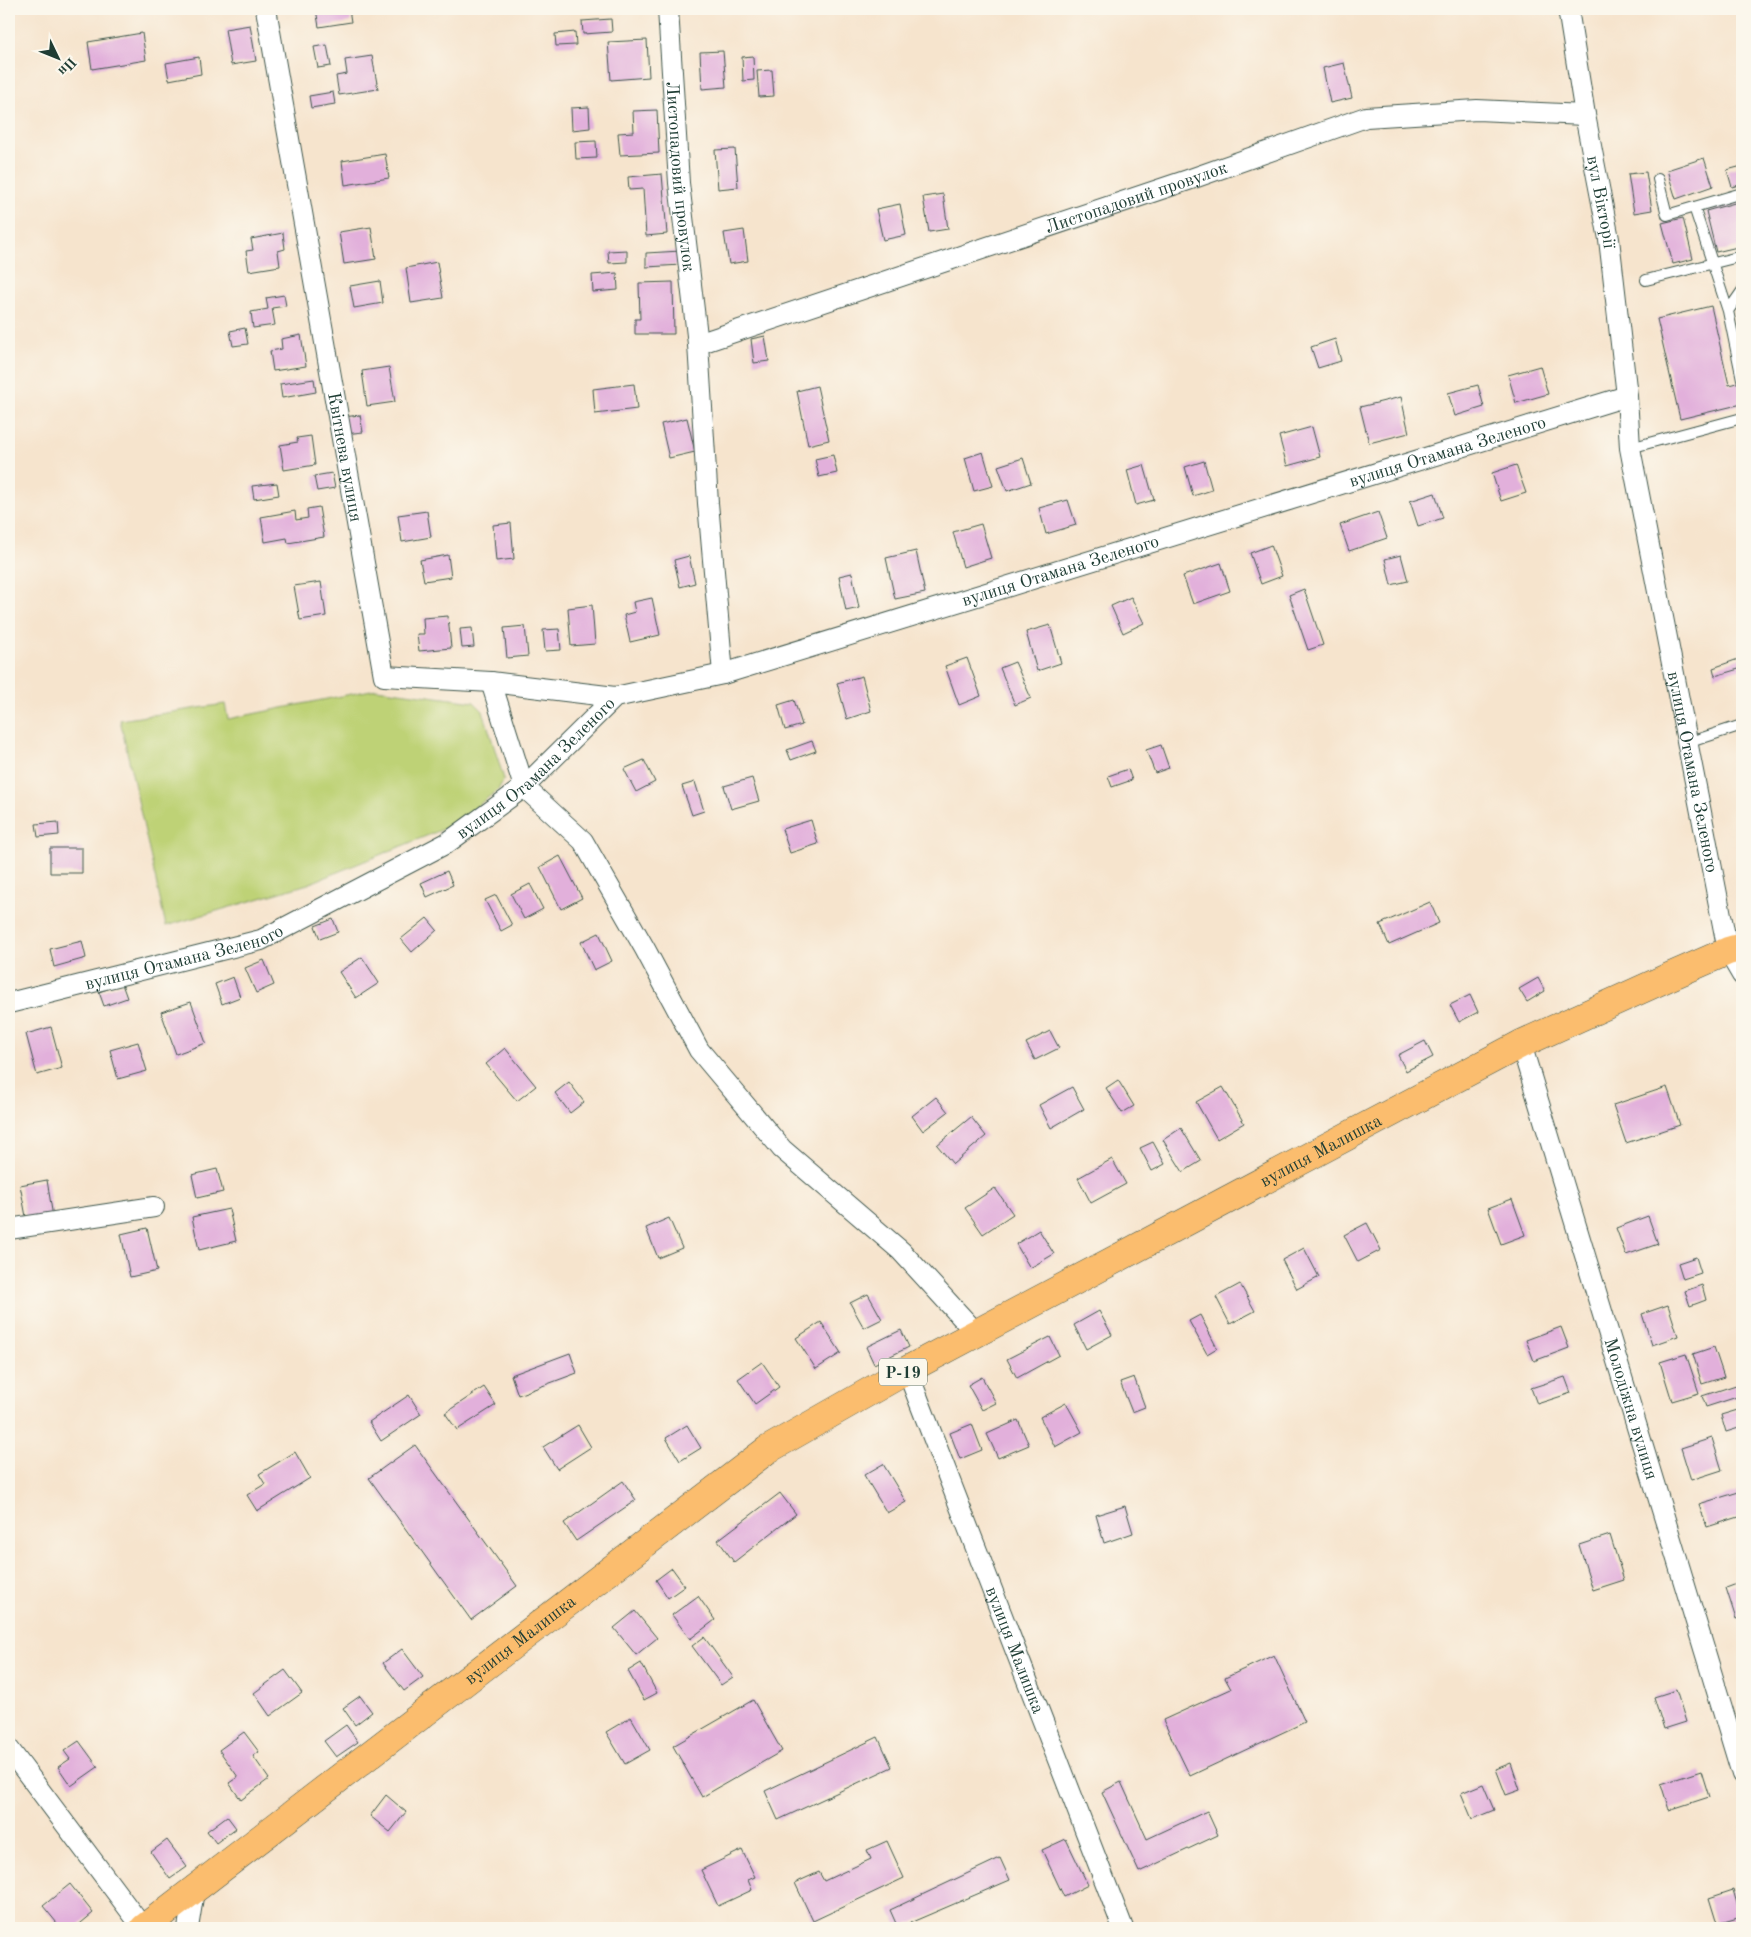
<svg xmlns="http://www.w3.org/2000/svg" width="1751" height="1937" viewBox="0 0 1751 1937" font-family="'Old Standard TT',serif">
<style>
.green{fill:#bed276;stroke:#6e8855}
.building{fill:#e2b0db}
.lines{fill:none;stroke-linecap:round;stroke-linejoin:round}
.service-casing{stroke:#3f564b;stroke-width:12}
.minor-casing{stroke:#3f564b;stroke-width:22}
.primary-casing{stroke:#3f564b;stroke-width:29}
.service{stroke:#fff;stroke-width:10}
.minor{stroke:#fff;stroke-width:20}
.primary{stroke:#fbbd6e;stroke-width:28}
.labels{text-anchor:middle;stroke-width:4.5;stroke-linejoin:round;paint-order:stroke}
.shield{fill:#fbf7ec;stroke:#61756b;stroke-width:1}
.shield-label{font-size:16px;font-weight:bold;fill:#1f3d34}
.street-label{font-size:18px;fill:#1f3d34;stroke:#fbf7ec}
</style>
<rect width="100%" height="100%" fill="#fbf7ec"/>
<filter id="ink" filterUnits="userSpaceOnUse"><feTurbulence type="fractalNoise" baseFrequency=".02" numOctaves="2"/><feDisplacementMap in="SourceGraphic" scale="10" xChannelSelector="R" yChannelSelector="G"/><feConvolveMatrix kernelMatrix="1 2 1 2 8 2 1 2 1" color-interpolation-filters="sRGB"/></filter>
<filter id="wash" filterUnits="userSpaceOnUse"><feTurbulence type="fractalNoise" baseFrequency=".0096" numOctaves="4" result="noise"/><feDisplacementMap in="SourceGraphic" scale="20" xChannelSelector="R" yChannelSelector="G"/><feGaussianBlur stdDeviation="1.12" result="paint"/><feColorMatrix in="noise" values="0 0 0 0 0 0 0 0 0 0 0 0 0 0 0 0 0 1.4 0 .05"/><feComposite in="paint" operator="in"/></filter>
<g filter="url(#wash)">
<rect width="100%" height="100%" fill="#f6e4cd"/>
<!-- green -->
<path class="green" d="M376 689 474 702 483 711 504 779 498 790 451 826 308 884 166 926 120 720 225 704 228 719Z"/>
<g id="blocks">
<!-- building -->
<path class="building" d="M316 9H349L351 22 319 27Z
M611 19 612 32 583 34 582 21Z
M250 25 256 61 231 65 225 29Z
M575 32 576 45 556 46 555 34Z
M142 33 146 60 92 69 88 42Z
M647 40 649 77 611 80 608 42Z
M327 45 331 66 318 68 314 47Z
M723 51 726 87 702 89 700 52Z
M372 56 378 89 339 95 336 76 347 74 345 60Z
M753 56 754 80 743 81 742 57Z
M199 57 201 74 169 80 166 63Z
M1344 63 1352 98 1330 103 1323 68Z
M772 70 774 96 759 97 757 71Z
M333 92 335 104 311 108 309 96Z
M589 107 590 128 572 130 571 108Z
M657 110 659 153 620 155 618 133 634 132 633 111Z
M596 141 597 158 576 159 575 142Z
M735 149 738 187 718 189 715 150Z
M385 154 389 178 345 185 342 161Z
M1704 158 1713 186 1676 199 1667 170Z
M1742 166V184L1732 187 1727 170Z
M1646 172 1652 210 1634 213 1628 174Z
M662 174 667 234 646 236 643 189 629 190 628 177Z
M943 194 948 229 929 232 923 197Z
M1742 201V246L1716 252 1706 211Z
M900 204 906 235 883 240 876 209Z
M1683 218 1693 259 1673 264 1662 223Z
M371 227 376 259 344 264 339 232Z
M744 230 748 261 729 264 724 233Z
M283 233 285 249 278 251 280 266 249 271 246 251 253 250 251 239Z
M627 250V262L609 263 608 251Z
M681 251 682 265 646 267V253Z
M437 262 443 298 411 303 406 268Z
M617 273 618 290 593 292 592 275Z
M380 281 383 303 354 308 350 286Z
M673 282 674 334H635V319H640L639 283Z
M284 295 286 306 272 308 275 325 253 328 251 312 268 309 266 298Z
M1711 306 1729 385 1740 382 1742 404 1680 419 1657 319Z
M245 328 248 344 233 346 230 331Z
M301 335 306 366 273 371 270 351 282 349 281 339Z
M765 336 769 361 754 363 751 339Z
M1335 339 1341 361 1318 368 1311 347Z
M1540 366 1548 394 1516 403 1508 375Z
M389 367 395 402 367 406 362 371Z
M314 379 316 392 282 398 280 384Z
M634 384 637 409 595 414 593 389Z
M1478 385 1484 407 1455 416 1448 393Z
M817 386 829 440 808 445 797 391Z
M1401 397 1409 433 1369 443 1360 407Z
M360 415 363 432 345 434 343 417Z
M687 418 695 452 669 458 661 424Z
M1312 427 1320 457 1287 466 1279 436Z
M311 436 315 465 284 470 280 445 298 442 297 438Z
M983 452 993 486 974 491 965 458Z
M833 455 837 473 819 477 815 459Z
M1023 458 1031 483 1007 491 998 466Z
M1204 461 1212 490 1193 496 1185 467Z
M1144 465 1154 500 1136 505 1127 470Z
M1516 465 1526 493 1501 501 1492 473Z
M332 473 335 488 317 491 314 476Z
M277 483 279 495 254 499 252 486Z
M1435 493 1443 518 1418 526 1410 501Z
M1068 500 1076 525 1046 534 1039 508Z
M319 507 324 537 288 543 287 538 265 542 261 517 295 511 296 520 308 518 307 509Z
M427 511 431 537 402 542 398 515Z
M1378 512 1387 538 1349 551 1340 525Z
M511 523 514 559 496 561 493 525Z
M981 524 991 558 963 567 953 532Z
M1271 545 1282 576 1261 584 1250 553Z
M916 551 925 593 895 599 886 558Z
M448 555 451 577 424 581 420 560Z
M1401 555 1408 581 1391 585 1385 559Z
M689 556 695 583 680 587 674 560Z
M1221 563 1230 591 1193 604 1183 576Z
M852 573 859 608 846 611 839 576Z
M321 582 326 616 300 620 294 586Z
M1304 589 1323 645 1308 650 1289 595Z
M1131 597 1144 623 1123 633 1111 606Z
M652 598 660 635 630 642 624 615 635 612 633 602Z
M592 605 595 644 571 646 568 608Z
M448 616 451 648 419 651 417 634H424L423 618Z
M1050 625 1061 663 1037 671 1026 632Z
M525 626 528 656 507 658 504 628Z
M472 628 474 647 462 648 460 629Z
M559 629 561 650 545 651 543 630Z
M967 658 981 696 959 705 945 666Z
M1741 658 1742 668 1715 676 1713 668Z
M1015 662 1031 698 1015 705 1000 668Z
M862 676 871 711 847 719 837 683Z
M794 700 802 725 785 730 778 705Z
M812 741 816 751 791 760 787 750Z
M1161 745 1169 768 1155 773 1146 750Z
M644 760 655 782 636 792 624 769Z
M1128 769 1132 780 1112 787 1108 776Z
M752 778 759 801 731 809 724 786Z
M695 782 704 811 692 815 682 786Z
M811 820 818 844 790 853 782 829Z
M58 822 59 835 38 837 36 824Z
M50 848H82V873H50Z
M560 856 582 898 561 909 540 867Z
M447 871 453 885 427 897 421 883Z
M530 884 543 909 524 919 511 894Z
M496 895 512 925 501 931 485 900Z
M1430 902 1439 923 1389 945 1380 924Z
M427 918 437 930 412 952 401 939Z
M333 919 338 932 320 939 315 926Z
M599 933 612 961 594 970 581 942Z
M82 941 86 958 54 967 50 949Z
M362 957 379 983 356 998 339 972Z
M264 960 274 985 256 993 245 968Z
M233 977 240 997 222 1004 215 984Z
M1538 978 1545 991 1527 1002 1519 989Z
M122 984 127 998 104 1006 99 992Z
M1470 995 1478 1012 1459 1022 1450 1005Z
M191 1002 206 1043 176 1054 161 1012Z
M51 1027 62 1068 37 1075 26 1034Z
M1050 1031 1059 1048 1035 1060 1026 1043Z
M1425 1041 1433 1057 1406 1071 1398 1055Z
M138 1042 147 1071 118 1079 110 1050Z
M505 1048 536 1086 517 1101 486 1064Z
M1118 1080 1134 1106 1122 1113 1106 1088Z
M569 1082 584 1102 570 1113 555 1093Z
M1072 1087 1084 1109 1051 1128 1039 1105Z
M1223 1087 1244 1123 1217 1139 1196 1102Z
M1667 1087 1680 1125 1626 1143 1613 1105Z
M936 1097 948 1112 923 1131 912 1116Z
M971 1117 986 1136 953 1164 937 1145Z
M1181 1128 1201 1161 1183 1172 1163 1140Z
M1153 1142 1165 1164 1152 1171 1140 1148Z
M1112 1159 1126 1184 1091 1203 1078 1178Z
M217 1169 223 1192 197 1198 192 1175Z
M47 1180 53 1217 27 1222 20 1185Z
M995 1188 1013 1214 983 1234 965 1208Z
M1512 1199 1525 1235 1501 1244 1488 1208Z
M229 1209 236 1241 199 1250 192 1217Z
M1648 1216 1658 1244 1626 1255 1616 1228Z
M669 1218 682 1248 658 1258 646 1228Z
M1367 1223 1381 1250 1358 1262 1344 1235Z
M147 1228 157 1271 130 1277 121 1234Z
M1039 1230 1054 1254 1030 1268 1016 1244Z
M1304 1248 1319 1277 1297 1289 1282 1260Z
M1696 1257 1701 1273 1683 1279 1678 1263Z
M1240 1284 1255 1311 1230 1324 1216 1297Z
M1702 1285 1706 1300 1690 1306 1685 1291Z
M868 1294 882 1319 864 1328 850 1303Z
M1668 1305 1678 1336 1652 1345 1642 1314Z
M1099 1311 1112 1335 1086 1349 1074 1325Z
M1200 1315 1217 1348 1207 1354 1189 1321Z
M821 1322 841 1353 816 1369 796 1338Z
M1561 1327 1569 1348 1534 1361 1526 1340Z
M901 1330 909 1347 874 1364 866 1347Z
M1050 1337 1059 1355 1017 1378 1007 1359Z
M1714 1347 1724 1377 1702 1384 1693 1354Z
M570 1353 577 1373 518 1395 511 1375Z
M1686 1354 1699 1393 1672 1401 1660 1362Z
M762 1362 779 1387 755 1404 738 1379Z
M982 1377 996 1403 982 1410 968 1385Z
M1134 1377 1145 1407 1132 1412 1120 1382Z
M1565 1377 1571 1393 1537 1404 1531 1388Z
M1736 1385 1740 1396 1706 1407 1702 1396Z
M484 1387 496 1405 457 1430 445 1413Z
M409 1395 421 1414 381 1441 369 1422Z
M1066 1403 1082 1432 1055 1447 1040 1417Z
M1741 1409 1742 1427 1726 1432 1721 1415Z
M1018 1420 1029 1445 998 1458 987 1434Z
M972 1424 982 1450 960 1459 950 1433Z
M578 1425 591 1447 557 1469 543 1447Z
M687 1425 701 1448 680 1461 666 1438Z
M1712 1438 1722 1470 1691 1480 1681 1448Z
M415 1445 517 1586 471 1620 369 1478Z
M295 1452 310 1478 257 1511 247 1495 265 1484 259 1474Z
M883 1464 906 1502 887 1513 864 1475Z
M623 1481 636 1500 576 1541 564 1523Z
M1742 1491V1516L1707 1527 1699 1504Z
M780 1493 796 1514 734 1562 718 1540Z
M1125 1506 1133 1533 1104 1543 1096 1515Z
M1610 1535 1624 1580 1593 1590 1579 1545Z
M672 1568 685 1586 668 1598 656 1580Z
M1742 1582V1617L1736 1619 1726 1588Z
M698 1596 715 1620 690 1639 672 1615Z
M635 1611 657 1638 636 1655 614 1628Z
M704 1637 733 1677 721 1685 692 1646Z
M402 1649 423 1677 404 1691 383 1663Z
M1274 1655 1305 1722 1190 1776 1163 1720 1231 1689 1225 1678Z
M641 1663 657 1693 644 1700 628 1671Z
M285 1670 302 1693 270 1716 254 1693Z
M1676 1690 1686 1722 1664 1729 1654 1697Z
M360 1696 372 1712 355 1725 343 1708Z
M753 1700 782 1751 702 1797 673 1746Z
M631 1717 650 1750 625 1764 606 1732Z
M346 1725 358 1742 336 1757 324 1741Z
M244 1732 259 1752 253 1756 269 1779 241 1800 229 1783 238 1777 219 1750Z
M878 1737 892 1767 778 1820 765 1791Z
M79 1741 98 1767 71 1786 58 1767 70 1759 64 1751Z
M1511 1763 1520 1790 1506 1795 1496 1769Z
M1701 1771 1709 1797 1669 1810 1661 1784Z
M1121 1782 1147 1839 1207 1811 1218 1835 1139 1872 1102 1792Z
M1483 1784 1494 1810 1472 1819 1461 1793Z
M386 1795 406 1812 390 1832 370 1816Z
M227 1816 236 1828 216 1843 207 1831Z
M1066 1839 1088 1885 1064 1897 1042 1850Z
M167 1840 187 1867 170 1879 151 1852Z
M887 1841 904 1878 813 1921 795 1883 819 1872 824 1881 871 1859 867 1850Z
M742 1850 755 1877 748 1880 752 1890 718 1906 701 1870Z
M1000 1858 1010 1880 898 1928 890 1910Z
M70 1884 93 1913 75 1928H61L43 1906Z
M1733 1890 1741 1917 1717 1924 1709 1898Z"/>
</g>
</g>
<g filter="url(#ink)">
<use href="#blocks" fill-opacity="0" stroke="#3f564b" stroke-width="1"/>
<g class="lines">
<!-- service casing -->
<g class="service-casing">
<path id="service" d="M1658 179 1667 215 1742 193
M1694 207 1728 311
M1646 280 1742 256
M1742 291 1728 311 1742 379
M1630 448 1742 418
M1687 743 1742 725"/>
</g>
<!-- minor casing -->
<g class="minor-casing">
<g id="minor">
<path id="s1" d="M266 9 384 676 491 682 615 697"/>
<path id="s2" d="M668 9 679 183 698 344 708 503 723 674"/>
<path id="s3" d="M1568 9 1585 115 1609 239 1627 396"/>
<path id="s4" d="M698 344 1188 180 1366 117 1477 110 1585 115"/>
<path d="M491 682 524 787 583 841 645 949 699 1050 782 1149 901 1251 977 1334"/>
<path id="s5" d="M9 1003 261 940 447 843 524 787 615 697 723 674 1627 396 1630 448 1728 951 1742 975"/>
<path id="s6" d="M1521 1044 1742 1774"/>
<path d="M9 1229 154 1207"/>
<path id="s7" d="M907 1370 1123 1928"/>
<path d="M9 1749 143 1928"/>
<path d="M188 1928 194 1891"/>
</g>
</g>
<!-- primary casing -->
<g class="primary-casing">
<g id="primary">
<path id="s8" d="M144 1928 767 1450 907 1370 1521 1044 1671 976 1728 951 1742 947"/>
</g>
</g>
<!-- service -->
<use href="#service" class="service"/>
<!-- minor -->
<use href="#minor" class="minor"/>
<!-- primary -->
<use href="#primary" class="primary"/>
</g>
</g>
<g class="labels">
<!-- shield labels -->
<rect class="shield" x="879" y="1358.5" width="48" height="27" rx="4"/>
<g class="shield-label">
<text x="903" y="1378">Р-19</text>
</g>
<!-- street labels -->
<g class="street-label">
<text dy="6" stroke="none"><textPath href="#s2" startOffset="168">Листопадовий провулок</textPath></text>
<text dy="6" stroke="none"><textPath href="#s4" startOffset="462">Листопадовий провулок</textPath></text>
<text dy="6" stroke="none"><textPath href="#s3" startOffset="196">вул Вікторії</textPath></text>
<text dy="6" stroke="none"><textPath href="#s5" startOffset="1561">вулиця Отамана Зеленого</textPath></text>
<text dy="6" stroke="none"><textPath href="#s1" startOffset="455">Квітнева вулиця</textPath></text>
<text dy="6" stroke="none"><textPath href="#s5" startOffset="1156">вулиця Отамана Зеленого</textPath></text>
<text dy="6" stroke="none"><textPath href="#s5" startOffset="586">вулиця Отамана Зеленого</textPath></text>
<text dy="6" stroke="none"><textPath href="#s5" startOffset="2131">вулиця Отамана Зеленого</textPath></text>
<text dy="6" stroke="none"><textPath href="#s5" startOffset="181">вулиця Отамана Зеленого</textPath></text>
<text dy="6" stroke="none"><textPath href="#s8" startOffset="1415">вулиця Малишка</textPath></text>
<text dy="6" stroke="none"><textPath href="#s6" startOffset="381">Молодіжна вулиця</textPath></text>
<text dy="6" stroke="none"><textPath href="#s8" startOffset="474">вулиця Малишка</textPath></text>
<text dy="6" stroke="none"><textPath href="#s7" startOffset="300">вулиця Малишка</textPath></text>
</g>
</g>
<!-- margin -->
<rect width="1751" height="1937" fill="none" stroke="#fbf7ec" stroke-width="30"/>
<!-- north arrow -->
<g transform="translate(58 58) rotate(133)" stroke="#fbf7ec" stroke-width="4" paint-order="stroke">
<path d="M0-4L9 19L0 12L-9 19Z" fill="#1f3d34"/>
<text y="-8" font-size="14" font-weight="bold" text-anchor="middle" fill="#1f3d34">Пн</text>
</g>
</svg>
